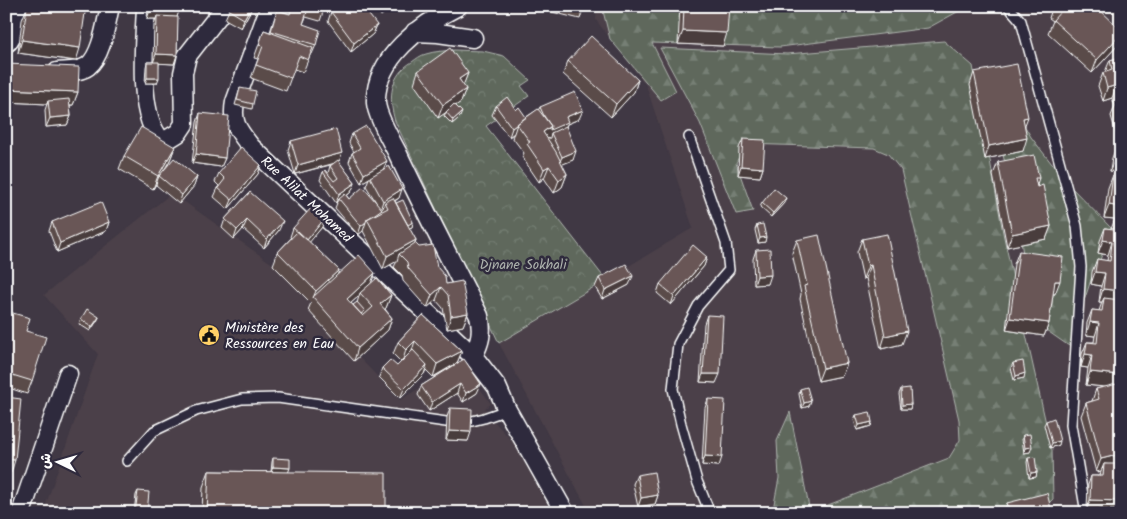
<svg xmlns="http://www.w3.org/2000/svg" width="1127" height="519" viewBox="0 0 1127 519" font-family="Kalam,'Playpen Sans Arabic',sans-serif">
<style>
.built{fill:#4c4149}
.forest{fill:url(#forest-firs);stroke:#aeb4ae}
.park{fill:url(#park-crowns);stroke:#aeb4ae}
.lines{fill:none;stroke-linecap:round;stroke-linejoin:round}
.service-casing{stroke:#fff;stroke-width:12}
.minor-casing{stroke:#fff;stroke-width:21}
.secondary-casing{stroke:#fff;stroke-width:28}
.service{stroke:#2f2a3d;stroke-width:9}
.minor{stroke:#2f2a3d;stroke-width:18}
.secondary{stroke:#2f2a3d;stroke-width:24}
.wall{fill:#5a4b4a;stroke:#fff;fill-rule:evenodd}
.shaded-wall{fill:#4a3d3c;stroke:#fff}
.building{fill:#695756;stroke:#fff}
.labels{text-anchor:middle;stroke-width:5;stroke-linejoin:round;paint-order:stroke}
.street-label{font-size:14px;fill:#fff;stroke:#2f2a3d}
.park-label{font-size:14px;fill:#aeb4ae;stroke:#2f2a3d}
.poi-label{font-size:14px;fill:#fff;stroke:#2f2a3d;text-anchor:start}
</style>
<defs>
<pattern id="forest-firs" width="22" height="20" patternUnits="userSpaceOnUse" patternTransform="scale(1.25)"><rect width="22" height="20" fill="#5e685c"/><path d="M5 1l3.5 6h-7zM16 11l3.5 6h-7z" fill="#767f74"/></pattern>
<pattern id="park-crowns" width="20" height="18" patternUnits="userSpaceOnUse" patternTransform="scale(1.25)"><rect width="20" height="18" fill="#5e685c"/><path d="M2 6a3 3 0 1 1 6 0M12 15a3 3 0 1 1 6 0" fill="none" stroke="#767f74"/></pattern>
</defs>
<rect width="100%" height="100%" fill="#403844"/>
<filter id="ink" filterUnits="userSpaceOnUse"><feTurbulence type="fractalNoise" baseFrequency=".02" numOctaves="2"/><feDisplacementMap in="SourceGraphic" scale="10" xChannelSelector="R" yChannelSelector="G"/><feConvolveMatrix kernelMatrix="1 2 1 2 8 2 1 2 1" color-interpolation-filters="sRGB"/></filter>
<g filter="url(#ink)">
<!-- built -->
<path class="built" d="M597 6H1121V513H590L499 343 693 228 646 85 596 20Z
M172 193 329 304 319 316 400 400 460 364 467 370 491 404 485 408 489 416 512 441 552 513H43L98 354 44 295Z"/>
<!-- forest -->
<path class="forest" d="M603 6H964L959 11 928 28 780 47 652 43 676 91 661 100 610 39 603 11Z
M944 41 973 66 1003 233 1052 450 1053 499 1039 513H775L774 504 779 478 777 441 790 412 810 512 949 458 960 440 959 420 901 170 888 154 874 148 745 144 736 163 753 211 736 214 700 123 660 48 787 54Z
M1007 96 1031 137 1066 182 1113 230 1091 280 1069 346 1046 330 1031 301 1013 194 995 124Z"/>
<!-- park -->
<path class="park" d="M454 50 483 51 504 56 530 80 521 86 529 96 486 126 606 280 499 343 395 121C388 98 390 75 412 62 416 59 421 55 426 54 435 51 445 51 454 50Z"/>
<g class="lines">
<!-- service casing -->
<g class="service-casing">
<path id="service" d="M1008 6 1021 21 1077 226 1081 267 1071 425 1086 513
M689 137 726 243 729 270 698 306 678 344 673 389 681 424 697 481 710 513
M127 461 154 431 196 411 242 399 278 398 460 424 484 418 507 410"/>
</g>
<!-- minor casing -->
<g class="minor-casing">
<path id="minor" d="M146 6C145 41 136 114 161 140L165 141 178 133 184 124 183 73 187 56 226 6
M270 6 235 102C231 123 238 130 251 147L473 356 497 387 507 410 565 513
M458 6C422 24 374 58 376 103 377 115 391 141 397 152 423 208 452 262 479 316 483 332 480 343 473 356
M415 32 438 33 473 38
M57 72C66 71 80 72 88 66 102 55 106 23 110 6
M21 513 68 374"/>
</g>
<!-- secondary casing -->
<g class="secondary-casing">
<path id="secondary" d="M6 39 26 6"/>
</g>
<!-- service -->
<use href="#service" class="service"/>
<!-- minor -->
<use href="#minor" class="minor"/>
<!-- secondary -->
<use href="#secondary" class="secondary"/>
</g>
<!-- wall -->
<path class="wall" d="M40 6H86L76 61 18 53 22 20 27 7 39 9Z
M148 6H179L177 17V55L174 64 159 63 157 83H145L146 67 147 62H153L154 25 156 19H147Z
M253 6 241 28 225 19 229 10Z
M299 6H325L320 21 306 17 303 24 316 45 312 54 311 53 303 72 294 69 286 91 251 78 258 59 254 58 264 30 270 32 277 10 290 14 298 9Z
M372 6H392L381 16Z
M549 6H584L580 19 548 11Z
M680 6H729L723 46 678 44Z
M1053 6H1096L1118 45 1092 73 1048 33 1053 21 1049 18Z
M331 12 377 25 373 34 351 52 328 21Z
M1121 57V143H1119L1111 116 1115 106 1112 98 1103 101 1098 86 1103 73 1105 72 1110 60Z
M568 61 638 80 634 92 611 117 563 74Z
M418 71 468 73 463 85 466 89 461 102 456 105 460 117 452 124 444 116 446 112 438 118 414 84Z
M974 72 1025 125 1023 151 985 159 970 85Z
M240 88 253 104 252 109 235 105Z
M78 92 73 105H70L71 116 67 125 46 127 45 110 47 104 6 102Z
M496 106 516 110 526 117 539 109 540 107 579 119 567 124 566 126 573 160 562 164 567 174 562 187 554 193 544 178 539 182 522 157 524 153 512 137 514 133 509 137 492 115Z
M200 113 225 158 221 167 192 163 197 122Z
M352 134 384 169 399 198 395 201 396 203 413 222 412 227 409 228 416 240 415 243 437 267 446 284 468 313 463 326 447 329 443 308 436 300 427 308 403 281 402 275 394 267 397 261 383 269 363 231 358 235 335 208 337 203H336L320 180 323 172 328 173 330 166 334 164 295 174 288 150 291 141 342 153 339 162 355 183 351 192 347 196 349 199 376 202 366 186 369 178 361 183 349 162 352 153 354 152 349 143Z
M743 139 763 168 760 177 738 175 739 148Z
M1117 145 1121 146V510L1087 509 1088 485 1091 476H1100L1101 471 1096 472 1081 416 1086 403 1092 401 1096 389 1105 387 1086 385 1088 368 1081 367 1082 354 1087 342H1094L1095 336 1086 335 1087 323 1092 310 1099 311 1102 302H1099L1101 286 1091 284 1092 272 1097 259 1107 261 1108 255 1098 253 1100 241 1105 228 1111 229 1115 219 1104 218 1108 188 1113 175 1119 176 1120 172 1110 171 1112 158Z
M175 147 170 160 166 168 197 177 194 186 179 204 156 185V184L153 189 119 169 124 156Z
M998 162 1039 178 1037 184 1051 226 1046 239 1007 247 993 175Z
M261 165 258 174 228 209 214 197 218 188 219 186 215 182 219 173Z
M250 192 279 230 264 248 243 229 234 239 222 228 225 219Z
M762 203H784L771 217 760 207Z
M52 222H109L106 231 57 252 49 231Z
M757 225 765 242 758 243 755 230Z
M322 227 309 242 339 270 338 274 375 273 371 283 391 295 386 308 385 309 392 318 388 330 354 361 308 310 311 303 273 265 278 252 291 238 290 237 293 228ZM359 296 357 303 353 305 351 303Z
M862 239 902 344 881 349 866 278 863 279 857 252Z
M797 240 847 363 842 376 818 381 800 299 801 294 792 253Z
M756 250 768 284 754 285 753 259Z
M1019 251 1055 294H1053L1049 323 1044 336 1006 330 1014 264Z
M707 257 704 266 671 305 657 293 660 284Z
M599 278 629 285 602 299 595 287Z
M6 311 26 331 32 381 27 394 6 387Z
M423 315 462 351 457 363 477 393 463 402 457 393 429 411 418 395 421 386 453 366 433 377 426 370 424 374 400 398 379 377 382 368 397 366 401 362 393 354 398 342Z
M707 315 716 383 700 382 704 324Z
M99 317 97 321 90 331 79 324 81 319Z
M1013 363 1024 378 1014 380 1011 368Z
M800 389 809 406 802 408 799 394Z
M901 389 911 404 910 409H901L899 394Z
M708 399 719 466 702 465 705 408Z
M450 408 468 441 446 440 447 417Z
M856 415 872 422 871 426 857 430 854 420Z
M1046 421 1059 445 1050 448 1044 425Z
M1023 435 1030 452 1024 453 1022 439Z
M273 458 288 472 386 513H202L203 487 209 471 271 472 272 462Z
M1028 458 1037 472 1036 477 1029 478 1027 462Z
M637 475 658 495 655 504 638 507 633 484Z
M138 491 147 513H134L136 495Z
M1007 503 1052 513H1004Z"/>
<!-- shaded-wall -->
<path class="shaded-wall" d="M251 6H253L241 28 244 19Z
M385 6H392L381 16 384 7Z
M150 10 179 11 176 20 157 16 156 19H147Z
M377 25 373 34 351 52 354 43Z
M683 31 727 33 723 46 678 44Z
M1121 34V38L1118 45 1092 73 1097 60Z
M22 40 80 48 76 61 18 53Z
M156 54 177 55 174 64 153 63Z
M468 73 463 86 459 79Z
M147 78H159L157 83H145Z
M638 80 634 92 611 117 616 104Z
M1117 85 1112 98 1103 101 1107 88Z
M6 89 78 92 73 105 48 104V101L47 104 6 102Z
M466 89 461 102 438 118 443 105Z
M583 110 579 119 567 124 565 131 551 133 550 138 546 139 543 132 566 117Z
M462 112 460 117 452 124 453 120Z
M71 116 67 125 46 127 50 118Z
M1028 117 1023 130V118Z
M517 124 514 133 509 137 512 128Z
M1027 138 1023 151 985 159 989 146Z
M175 147 170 160 160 177 159 176 156 184 153 189 158 176Z
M576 151 573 160 558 166 562 157Z
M342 153 339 162 295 174 298 165Z
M196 154 225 158 221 167 192 163Z
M1115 158 1121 159V169L1120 172 1110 171Z
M387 161 383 170 361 183 364 174Z
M261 165 258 174 228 209 232 200Z
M549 166 544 178 539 182 544 169Z
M741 166 763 168 760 177 738 175Z
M567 174 562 187 554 193 559 180Z
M197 177 194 186 179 204 182 195Z
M355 183 351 192 340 201 339 199 336 203 339 194Z
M402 189 399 198 387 205 385 202 383 208 380 210 383 201Z
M786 198 784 203 771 217 773 213Z
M1109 205 1121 207V220L1116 217 1115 219 1104 218Z
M325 218 322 227 304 249 307 240Z
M247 220 243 229 234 239 237 230Z
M283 221 279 230 264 248 267 239Z
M109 222 106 231 57 252 60 243Z
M366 222 363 231 358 235 361 226Z
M413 222 412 227 402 231 404 226Z
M1051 226 1046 239 1007 247 1012 234Z
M766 237 765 242 758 243 760 238Z
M416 240 411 253 399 254 397 261 383 269 387 256Z
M1103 240 1112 242 1108 255 1098 253Z
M707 257 704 266 671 305 674 296Z
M871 265 866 278 863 279 868 266Z
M339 270 335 283 313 298 316 291Z
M1095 272 1105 273 1101 286 1091 284Z
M375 273 370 286 360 293 359 296 342 311 347 299Z
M771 275 768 284 754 285 757 276Z
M633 276 629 285 602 299 605 290Z
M1055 281H1060L1055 294 1050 293Z
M441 287 436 300 427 308 432 295Z
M1103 289 1121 291V305L1104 298 1102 302H1099Z
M391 295 386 308 376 317 380 304Z
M468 313 463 326 447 329 451 316Z
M99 317 97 321 90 331 92 327Z
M392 318 388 330 354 361 358 348Z
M1010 318 1049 323 1044 336 1006 330Z
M1090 322 1099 323 1095 336 1086 335Z
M907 331 902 344 881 349 885 336Z
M415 341 411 354 402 363 406 350Z
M462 351 457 363 433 377 437 364Z
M1085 354 1092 355 1088 368 1081 367Z
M847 363 842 376 818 381 823 368Z
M427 365 424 374 400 398 404 389Z
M1090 372 1121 375V389L1086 385Z
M1025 373 1024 378 1014 380 1016 376Z
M703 374H720L716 383 700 382Z
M460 384 457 393 429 411 432 402Z
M481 384 477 393 463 402 466 393Z
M811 401 809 406 802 408 804 403Z
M911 404 910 409H901L902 405Z
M872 422 871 426 857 430 859 425Z
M449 431 471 432 468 441 446 440Z
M1060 441 1059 445 1050 448 1052 443Z
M1032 447 1030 452 1024 453 1025 448Z
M1121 454V466L1104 464 1101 471 1096 472 1101 459Z
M705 456 722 457 719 466 702 465Z
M6 459 15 460 11 473 6 472Z
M273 467 290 468 288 473 271 472Z
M1037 472 1036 477 1029 478 1031 473Z
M658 495 655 504 638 507 641 498Z
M1090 500 1121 501V510L1087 509Z"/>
<!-- building -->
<path class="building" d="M42 6H86L80 48 22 40 27 7 42 9Z
M150 6H179V11L150 10Z
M231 6H251L244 19 229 10Z
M303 6H325L323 12Z
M339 6H362L377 25 354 43 331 12Z
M568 6H584L583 10Z
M684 6H729L727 33 683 31Z
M1055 6H1096L1121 30V34L1097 60 1053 20 1061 11Z
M292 7 307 12 303 24 320 30 316 45 271 31 277 10 290 14Z
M157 16 178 17 177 55 156 54Z
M264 30 313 48 308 60 299 56 291 78 256 65 263 46 259 45Z
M591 36 638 80 616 104 568 61Z
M450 48 468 73 459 79 466 89 443 105 418 71Z
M1121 57V97L1117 85 1107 88 1103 73 1112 70 1110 60Z
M147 62H159V78H147Z
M6 64 79 67 78 92 6 89Z
M1017 64 1028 117 1023 118 1027 138 989 146 974 72Z
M240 88 256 91 253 104 237 100Z
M575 92 583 110 566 117 568 122 550 130 551 126 544 116 540 107Z
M507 97 516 110 519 107 526 117 512 128 496 106Z
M69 99 71 116 50 118 48 101Z
M1121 101V119L1116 103Z
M454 104 462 112 453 120 446 112Z
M538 109 551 126 543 132 556 152 567 174 559 180 549 166 544 169 527 144 530 142 517 124Z
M200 113 229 116 225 158 196 154Z
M366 126 387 161 364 174 352 153 360 148 352 134Z
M566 126 576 151 562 157 551 133Z
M141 127 175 147 158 176 124 156Z
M336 129 342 153 298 165 291 141Z
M743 139 765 140 763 168 741 166Z
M1117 145 1121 146V159L1115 158Z
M241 147 261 165 232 200 218 188 225 179 219 173Z
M1034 155 1039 178H1035L1037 187 1043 185 1051 226 1012 234 998 162Z
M174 158 197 177 182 195 159 176Z
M338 160 355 183 339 194 323 172 325 170 334 181 338 178 330 166Z
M389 166 402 189 383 201 370 177Z
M1113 175 1121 176V207L1109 205Z
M363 187 382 209 375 214 367 219 366 222 361 226 339 199 345 194 349 199Z
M774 188 786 198 773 213 762 203Z
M250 192 283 221 267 239 247 220 237 230 225 219Z
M393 198 416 240 387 256 367 219 388 208 385 202Z
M403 200 413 222 408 225 396 203Z
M101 202 109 222 60 243 52 222Z
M312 207 325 218 307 240 293 228Z
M1116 217 1121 218V291L1103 289 1105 273 1095 272 1097 259 1110 261 1112 242 1103 240 1105 228 1114 229Z
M763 224 766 237 760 238 757 225Z
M298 231 339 270 316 291 278 252Z
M887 234 907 331 885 336 871 265 868 266 862 239Z
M819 235 847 363 823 368 804 286 807 285 797 240Z
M415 243 419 247 433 245 437 267 445 276 446 284 462 281 468 313 451 316 448 295 441 287 432 295 408 268 407 262 399 254Z
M693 245 707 257 674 296 660 284Z
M770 249 771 275 757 276 756 250Z
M1019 251 1063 257 1060 281H1055L1049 323 1010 318Z
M359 255 375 273 347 299 363 316 373 307 360 293 377 278 391 295 380 304 392 318 358 348 313 297Z
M626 264 633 276 605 290 599 278Z
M1104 298 1121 300V375L1090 372 1092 355 1085 354 1087 342 1097 343 1099 323 1090 322 1092 310 1102 311Z
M357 302 365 311 361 314 353 305Z
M87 309 99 317 92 327 81 319Z
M6 311 30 318 26 331 46 337 32 381 6 373Z
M423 315 462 351 437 364 415 341 406 350 398 342Z
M707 315 723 316 720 374H703Z
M413 350 427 365 404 389 382 368 390 360 397 366Z
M464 359 481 384 466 393 460 384 432 402 421 386Z
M1023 361 1025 373 1016 376 1013 363Z
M1121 383V454L1101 459 1086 403 1099 399 1096 389Z
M807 387 811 401 804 403 800 389Z
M910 388 911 404 902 405 901 389Z
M6 397 21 399 15 460 6 459Z
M708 399 725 400 722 457 705 456Z
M450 408 472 409 471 432 449 431Z
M870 412 872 422 859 425 856 415Z
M1054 418 1060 441 1052 443 1046 421Z
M1030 434 1032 447 1025 448 1023 435Z
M1035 457 1037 472 1031 473 1028 458Z
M273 458 290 459V468L273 467Z
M1104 464H1121V501L1090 500 1091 476H1103Z
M209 471 386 473V513H207Z
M654 472 658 495 641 498 637 475Z
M138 491 149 492 147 513H135Z
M1047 493 1052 513H1010L1007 503Z
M66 507 78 513H63Z"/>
</g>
<!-- icons -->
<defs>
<g id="civic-disc" transform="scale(1.125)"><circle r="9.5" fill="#ffd166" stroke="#2f2a3d"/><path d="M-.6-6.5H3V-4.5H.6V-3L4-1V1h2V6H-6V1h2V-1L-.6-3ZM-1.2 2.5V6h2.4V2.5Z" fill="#111"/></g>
</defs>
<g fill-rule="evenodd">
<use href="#civic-disc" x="209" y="335"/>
</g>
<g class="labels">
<!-- street labels -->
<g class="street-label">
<text transform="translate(307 199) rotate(43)" y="5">Rue Alilat Mohamed</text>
</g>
<!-- park labels -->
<g class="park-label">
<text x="523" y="269">Djnane Sokhali</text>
</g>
<!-- poi labels -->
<g class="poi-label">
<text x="225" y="332">Ministère des<tspan x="225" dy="16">Ressources en Eau</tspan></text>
</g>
</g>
<!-- margin -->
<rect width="1127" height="519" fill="none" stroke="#2f2a3d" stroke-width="25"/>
<rect x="12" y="12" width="1102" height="494" fill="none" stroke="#fff" stroke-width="2" filter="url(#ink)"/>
<!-- north arrow -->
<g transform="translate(58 462) rotate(275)" stroke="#2f2a3d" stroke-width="4" paint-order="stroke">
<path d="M0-4L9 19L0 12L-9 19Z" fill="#ffffff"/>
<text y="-8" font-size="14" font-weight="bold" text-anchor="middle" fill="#ffffff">ش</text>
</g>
</svg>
